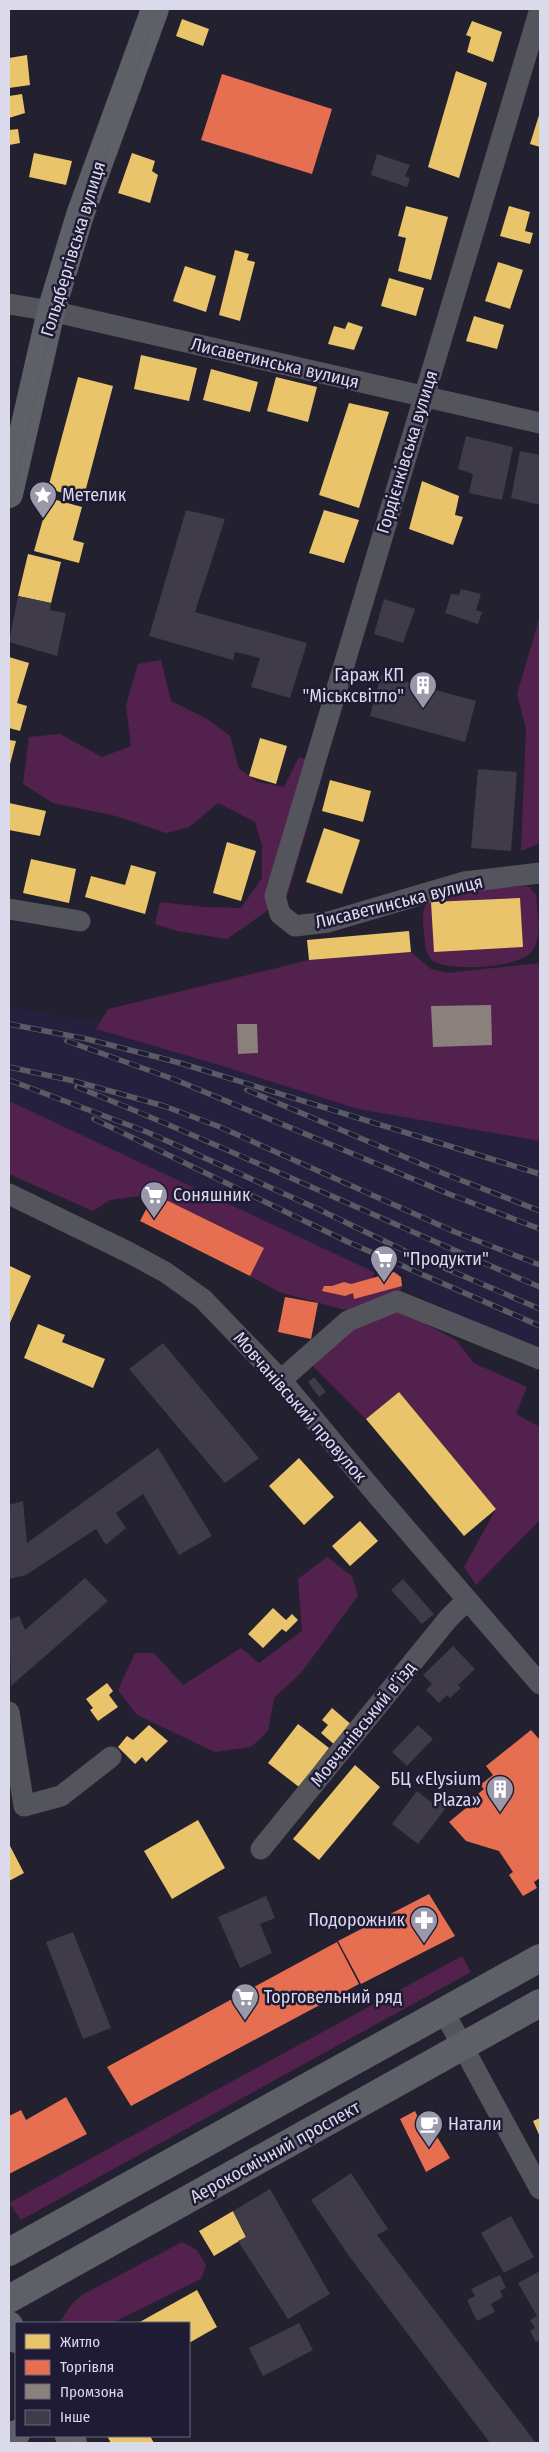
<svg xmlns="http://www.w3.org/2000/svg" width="549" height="2452" viewBox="0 0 549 2452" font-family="'Fira Sans Condensed',sans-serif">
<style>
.built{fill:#25203e}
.green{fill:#53214e}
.homes{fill:#e9c46a}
.shops{fill:#e76f51}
.industry{fill:#8a817c}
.building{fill:#3f3b48}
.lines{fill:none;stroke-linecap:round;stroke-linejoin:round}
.minor{stroke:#54555c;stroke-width:21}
.major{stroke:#5e6068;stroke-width:28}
.tram{stroke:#5a5b63;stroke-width:1}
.rail-casing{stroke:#5a5b63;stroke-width:5.5}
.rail{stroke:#1f1b35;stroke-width:4;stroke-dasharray:11;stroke-linecap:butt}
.labels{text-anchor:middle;stroke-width:5;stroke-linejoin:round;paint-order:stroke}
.street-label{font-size:18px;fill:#dadaeb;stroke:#1f1b35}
.poi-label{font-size:18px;fill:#dadaeb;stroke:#1f1b35;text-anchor:start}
</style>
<rect width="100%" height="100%" fill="#23212f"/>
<!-- built -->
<path class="built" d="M540 980V1349L461 1316 406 1290 405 1275 392 1269 374 1272 9 1101V1007L96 1022 318 999Z"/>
<!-- green -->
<path class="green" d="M540 616V843L521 851 526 729 517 694Z
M161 660 171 701 207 719 230 736 239 769 258 782 284 787 299 757 315 762 323 773 287 897 227 939 177 931 155 924 160 902 204 907 241 908 262 878V845L255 822 218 803 189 827 166 833 116 816 53 803 23 784 29 737 60 734 102 757 131 746 126 705 138 664Z
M528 886 536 895C537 912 543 937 532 951 521 968 449 972 433 961 425 955 425 943 424 933 423 924 421 911 427 903 438 890 509 887 528 886Z
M411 952 431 969 447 973 540 963V1141L358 1109 226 1067 96 1029 108 1009 309 960Z
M9 1101 374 1272 373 1277 355 1298 402 1286 397 1301 389 1305 456 1340 474 1363 527 1387 516 1414 540 1427V1520L476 1585 464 1567 496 1509 399 1392 366 1419 306 1359 349 1311 279 1292 250 1276 264 1248 154 1194 110 1200 93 1211 9 1174Z
M327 1557 352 1576 358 1596 301 1673 274 1698 268 1731 251 1747 215 1752 137 1715 118 1690 135 1653H154L183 1685 241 1648 259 1663 302 1631 298 1579Z
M462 1956 471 1972 21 2220 9 2203Z
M182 2242 197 2250 206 2265 201 2279 112 2323H59L72 2304 82 2295Z"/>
<!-- homes -->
<path class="homes" d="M182 19 209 29 203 46 176 36Z
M472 21 502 32 493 62 467 52 471 37 466 35Z
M27 55 30 85 9 88V58Z
M456 71 487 83 459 178 428 167Z
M22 94 25 113 9 118V96Z
M540 112V147L530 144Z
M18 129 20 143 9 145V130Z
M34 153 72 161 66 185 29 177Z
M132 153 155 161 152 171 158 175 150 203 118 193Z
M406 206 448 217 431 280 398 271 406 238 398 236Z
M509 206 530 212 525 231 533 233 530 244 500 236Z
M235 250 249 254 247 260 255 262 240 321 219 315Z
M498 262 523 270 510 309 485 301Z
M185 266 216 276 206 312 173 301Z
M389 278 424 288 416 316 381 306Z
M474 316 504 325 497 349 466 341Z
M348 322 363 327 354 350 328 344 334 326 345 329Z
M141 355 197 368 189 401 134 389Z
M211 369 258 382 250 412 203 400Z
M78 377 113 386 83 500 48 488Z
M276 377 317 387 308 422 267 411Z
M349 403 389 412 359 508 319 495Z
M422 481 459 496 455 515 463 517 453 545 409 529Z
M49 498 82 507 73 540 84 543 79 563 34 551Z
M324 510 359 520 344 563 309 553Z
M28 554 61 562 51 603 18 596Z
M9 657 29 663 17 703 27 706 20 731 9 728Z
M260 738 287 746 276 784 249 776Z
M9 740 16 741 9 768Z
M330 780 371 791 363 822 322 811Z
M9 803 46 811 40 836 9 830Z
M324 828 360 840 342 894 306 882Z
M227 842 256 851 241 901 213 893Z
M31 859 76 869 69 903 23 893Z
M131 865 156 872 145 914 85 897 91 876 125 885Z
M520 898 523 947 434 952 431 902Z
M409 931 411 952 309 960 307 940Z
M10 1266 31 1276 9 1325V1269Z
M38 1324 65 1335 62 1342 105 1359 93 1388 24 1358Z
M399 1392 496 1509 464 1536 366 1419Z
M299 1458 334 1497 304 1525 269 1486Z
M360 1521 378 1541 350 1566 332 1546Z
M273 1608 286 1620 292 1614 298 1620 286 1632 282 1629 263 1648 248 1634Z
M107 1683 113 1691 109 1695 118 1707 98 1721 90 1710 93 1708 86 1699Z
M332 1708 353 1726 336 1746 321 1733 328 1725 322 1720Z
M298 1724 329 1748 299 1787 268 1763Z
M149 1725 168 1741 146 1762 142 1757 135 1764 118 1747 127 1736 133 1740Z
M355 1765 380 1787 319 1860 293 1839Z
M198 1820 225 1868 172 1899 144 1851Z
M9 1844 24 1873 9 1881Z
M540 2118V2137L533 2121Z
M233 2211 246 2237 214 2256 199 2231Z
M197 2290 217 2327 189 2343V2323H138Z
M107 2436H150L154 2443H111Z"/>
<!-- shops -->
<path class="shops" d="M222 74 332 109 312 174 201 140Z
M154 1194 264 1248 250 1276 140 1221Z
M394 1272 401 1277 402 1286 354 1299 353 1293 345 1296 322 1291 324 1286H332L344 1282 351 1284Z
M285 1297 318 1303 311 1339 278 1332Z
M531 1730 540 1740V1878L534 1882 537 1888 523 1896 509 1875 513 1872 499 1851 466 1841 449 1822 471 1804 469 1801 484 1789 480 1785 493 1775 486 1766Z
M429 1894 455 1936 361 1984 338 1941Z
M337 1942 359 1984 131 2106 107 2067Z
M66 2097 87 2134 9 2174V2116L21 2110 26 2120Z
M415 2111 428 2138 436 2135 450 2158 426 2172 400 2119Z"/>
<!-- industry -->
<path class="industry" d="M491 1005 492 1045 433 1047 431 1006Z
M237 1024H257L258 1053 238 1054Z"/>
<!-- building -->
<path class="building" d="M377 154 410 165 405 176 410 178 407 187 371 175Z
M466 436 513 447 502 500 469 493 473 474 458 469Z
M520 451 540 455V505L511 498Z
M186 510 225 519 195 612 307 643 290 698 251 687 260 658 235 652 233 660 149 636Z
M461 589 481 594 476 610 482 612 478 624 445 613 451 594 459 595Z
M18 596 51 603 50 610 66 613 57 656 9 642Z
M384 599 415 609 403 643 374 634Z
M381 675 476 701 465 742 370 716Z
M478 769 517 772 511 851 471 848Z
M163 1343 259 1458 225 1483 129 1369Z
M314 1377 326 1392 319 1397 308 1382Z
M158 1448 212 1536 179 1555 143 1494 116 1513 126 1528 106 1545 96 1529 26 1575 9 1579V1505L23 1501 27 1543Z
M85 1578 108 1601 11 1686 9 1620 19 1616 25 1630Z
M403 1579 434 1614 422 1624 391 1590Z
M453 1646 475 1669 458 1685 461 1688 450 1698 447 1695 439 1703 426 1690 432 1684 423 1675Z
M418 1725 433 1739 407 1766 392 1752Z
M417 1791 436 1806 442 1798 449 1804 418 1844 392 1824Z
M266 1896 275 1918 260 1924 272 1953 240 1968 218 1917Z
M73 1932 111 2028 83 2039 46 1942Z
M351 2173 388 2229 377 2235 536 2443H490L349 2256 311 2200Z
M270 2189 330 2294 288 2319 238 2241 246 2237 233 2211Z
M511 2216 534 2257 504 2273 481 2233Z
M540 2271V2340L536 2342 530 2331 535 2328 530 2320 537 2316 518 2283Z
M500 2275 506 2288 500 2291 503 2297 491 2304 495 2312 477 2321 467 2300 475 2296 471 2289Z
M299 2323 313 2350 263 2376 249 2348Z"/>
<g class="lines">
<!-- minor -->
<path class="minor" d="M540 9 275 896 280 914 295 926 328 922 464 882 540 873
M9 304 51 311 540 423
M9 909 80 921
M9 1194 128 1252 165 1272 203 1299 281 1380 377 1495 540 1684
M281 1380 348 1321 397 1301 540 1359
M9 1712 24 1806 61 1796 111 1757
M261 1849 448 1619 467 1600
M444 2012 540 2189"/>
<!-- major -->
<path class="major" d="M9 494 51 311 80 215 155 9
M9 2252 540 1958
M9 2299 540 2003
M9 2325 16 2339
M69 2436 73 2443
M9 2437 16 2434"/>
<!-- tram -->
<path class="tram" d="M9 511 55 311 84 216 158 9
M9 2318 16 2332
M9 2332 16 2346
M65 2436 69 2443"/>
<!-- rail casing -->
<g class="rail-casing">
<path id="rail" d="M9 1024 87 1039 180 1063 540 1174
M67 1041 176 1080 449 1194 540 1229
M9 1067 74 1081 164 1106 220 1127 455 1232 540 1265
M9 1080 147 1132 318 1209 405 1251 540 1309
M77 1087C233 1149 385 1222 540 1287
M247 1090 445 1174 540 1211
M94 1119 348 1242 540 1326"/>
</g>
<!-- rail -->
<use href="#rail" class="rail"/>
</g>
<!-- icons -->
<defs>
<g id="sight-pin" transform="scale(1.4375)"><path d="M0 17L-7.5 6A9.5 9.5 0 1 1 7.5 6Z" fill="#9a99a9" stroke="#1f1b35"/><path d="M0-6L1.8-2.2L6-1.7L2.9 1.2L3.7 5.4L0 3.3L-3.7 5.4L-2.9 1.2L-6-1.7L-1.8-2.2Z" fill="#fff"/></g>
<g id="building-pin" transform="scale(1.4375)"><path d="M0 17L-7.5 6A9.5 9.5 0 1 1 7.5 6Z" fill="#9a99a9" stroke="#1f1b35"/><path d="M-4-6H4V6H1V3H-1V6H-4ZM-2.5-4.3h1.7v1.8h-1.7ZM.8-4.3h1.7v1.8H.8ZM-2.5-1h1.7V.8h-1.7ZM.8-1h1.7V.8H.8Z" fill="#fff"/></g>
<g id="supermarket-pin" transform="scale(1.4375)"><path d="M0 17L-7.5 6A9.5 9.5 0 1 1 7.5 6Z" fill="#9a99a9" stroke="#1f1b35"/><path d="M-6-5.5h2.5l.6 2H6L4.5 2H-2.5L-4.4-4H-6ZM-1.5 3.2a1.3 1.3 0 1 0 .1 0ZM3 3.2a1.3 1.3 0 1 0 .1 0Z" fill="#fff"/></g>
<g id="pharmacy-pin" transform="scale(1.4375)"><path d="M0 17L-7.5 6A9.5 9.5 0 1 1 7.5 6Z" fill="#9a99a9" stroke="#1f1b35"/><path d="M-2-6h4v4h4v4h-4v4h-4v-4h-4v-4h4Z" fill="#fff"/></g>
<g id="cafe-pin" transform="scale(1.4375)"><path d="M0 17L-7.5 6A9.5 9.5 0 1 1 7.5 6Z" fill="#9a99a9" stroke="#1f1b35"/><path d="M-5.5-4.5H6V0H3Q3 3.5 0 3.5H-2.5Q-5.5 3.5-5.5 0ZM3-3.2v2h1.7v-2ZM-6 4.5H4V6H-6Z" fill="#fff"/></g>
</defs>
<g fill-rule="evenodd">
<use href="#sight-pin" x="43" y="495"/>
<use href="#building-pin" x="423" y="685"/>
<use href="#supermarket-pin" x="154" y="1195"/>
<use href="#supermarket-pin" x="384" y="1259"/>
<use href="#building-pin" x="500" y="1789"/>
<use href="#pharmacy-pin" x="424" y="1920"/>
<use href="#supermarket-pin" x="245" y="1997"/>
<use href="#cafe-pin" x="429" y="2124"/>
</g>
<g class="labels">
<!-- street labels -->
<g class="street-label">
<text transform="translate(73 249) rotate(-73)" y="6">Гольдбергівська вулиця</text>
<text transform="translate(275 363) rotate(13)" y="6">Лисаветинська вулиця</text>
<text transform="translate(407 452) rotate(-73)" y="6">Гордієнківська вулиця</text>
<text transform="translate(399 902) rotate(-14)" y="6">Лисаветинська вулиця</text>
<text transform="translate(300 1407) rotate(49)" y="6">Мовчанівський провулок</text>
<text transform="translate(363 1724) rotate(-51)" y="6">Мовчанівський в’їзд</text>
<text transform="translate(275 2152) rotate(-29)" y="6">Аерокосмічний проспект</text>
</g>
<!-- poi labels -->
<g class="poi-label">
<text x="62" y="501">Метелик</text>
<text x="404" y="681" text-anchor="end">Гараж КП<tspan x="404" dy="21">"Міськсвітло"</tspan></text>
<text x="173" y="1201">Соняшник</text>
<text x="403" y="1265">"Продукти"</text>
<text x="481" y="1785" text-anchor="end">БЦ «Elysium<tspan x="481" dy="21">Plaza»</tspan></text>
<text x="405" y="1926" text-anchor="end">Подорожник</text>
<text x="264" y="2003">Торговельний ряд</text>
<text x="448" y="2130">Натали</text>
</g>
</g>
<!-- border -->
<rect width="549" height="2452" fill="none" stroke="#dadaeb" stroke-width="20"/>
<!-- legend -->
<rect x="15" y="2322" width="175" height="115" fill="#1f1b35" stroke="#6a677e"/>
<rect x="25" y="2334" width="25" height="15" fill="#e9c46a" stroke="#6a677e"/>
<text x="60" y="2347" font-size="15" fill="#dadaeb">Житло</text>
<rect x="25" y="2360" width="25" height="15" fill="#e76f51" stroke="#6a677e"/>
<text x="60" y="2372" font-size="15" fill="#dadaeb">Торгівля</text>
<rect x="25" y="2384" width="25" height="15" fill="#8a817c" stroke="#6a677e"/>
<text x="60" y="2397" font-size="15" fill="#dadaeb">Промзона</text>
<rect x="25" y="2410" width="25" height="15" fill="#3f3b48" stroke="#6a677e"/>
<text x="60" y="2422" font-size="15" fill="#dadaeb">Інше</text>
</svg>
